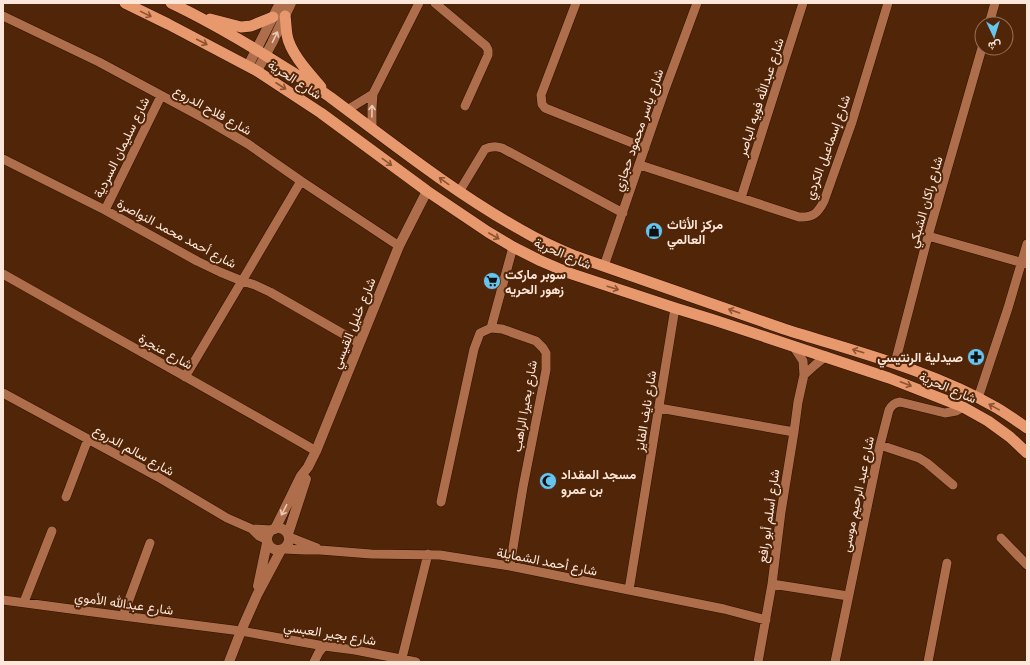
<svg xmlns="http://www.w3.org/2000/svg" width="1030" height="665" viewBox="0 0 1030 665" font-family="Roboto,Vazirmatn,sans-serif">
<style>
.lines{fill:none;stroke-linecap:round;stroke-linejoin:round}
.minor-casing{stroke:#2f1101;stroke-width:10}
.tertiary-casing{stroke:#2f1101;stroke-width:11}
.trunk-casing{stroke:#2f1101;stroke-width:12}
.minor{stroke:#ae6e4b;stroke-width:9}
.tertiary{stroke:#ae6e4b;stroke-width:10}
.trunk{stroke:#e7986c;stroke-width:11}
.oneway{stroke:#8d5330}
.oneway2{stroke:#e9c9b7}
.labels{text-anchor:middle;stroke-width:4;stroke-linejoin:round;paint-order:stroke}
.street-label{font-size:13px;fill:#fde7db;stroke:#512508}
.poi-label{font-size:13px;font-weight:bold;fill:#fde7db;stroke:#512508;text-anchor:start}
</style>
<rect width="100%" height="100%" fill="#512508"/>
<g class="lines">
<!-- minor casing -->
<g class="minor-casing">
<path id="minor" d="M435 3 486 46 488 50V55L465 106
M576 3 541 95 542 104 545 108 645 148
M3 16 99 62 207 120 248 144 301 181 399 246
M989 24 995 3
M347 110 373 94
M372 129V108L373 94 419 3
M3 159 105 210 197 261 220 272 242 281 255 285 270 292 359 343
M640 165 799 217C813 218 818 213 824 201L852 122 888 3
M459 192 485 149C491 146 496 146 502 148L623 213
M741 198 803 3
M105 210 161 96
M928 236 1027 264
M604 266 664 92 697 3
M3 274C107 333 212 391 316 451
M491 328 513 247
M895 363 928 236 982 48
M804 375 815 365 826 356
M185 377 242 281 301 181
M3 393 158 477 227 518 252 529 259 536 267 540
M978 398 1008 308 1027 244
M659 408 794 432
M880 445 919 458 927 463 953 485
M66 497 88 439
M441 502 474 349 480 333 491 328 502 329 536 341 543 348 546 353V370L523 487 510 566
M252 529 272 530
M289 537 317 548
M1001 538 1027 565
M284 549 305 550H320L371 554 440 555 510 566 629 590 724 609 766 620
M772 584 848 596
M629 590 675 308
M3 600 123 616 241 631 324 646 355 650 416 662
M24 602 52 531
M123 616 150 543
M314 662 319 652 324 646
M401 662 428 554
M758 662 772 584 781 512 794 432 798 402 804 375 803 361 794 347
M835 662 880 445 889 410C892 405 894 403 900 402L945 413 956 411 963 407
M928 662 947 563"/>
</g>
<!-- tertiary casing -->
<g class="tertiary-casing">
<path id="tertiary" d="M248 66 280 3
M257 71 272 43 291 3
M267 539a11 11 0 1 1 22 0a11 11 0 1 1-22 0Z
M275 529 301 476 308 467 316 451 399 246 427 191
M288 534 306 479
M258 586 267 543
M229 662 241 631 257 595 281 550"/>
</g>
<!-- trunk casing -->
<g class="trunk-casing">
<path id="trunk" d="M125 3 168 24 257 71 321 113 427 191 488 232 513 247 541 261 569 273 675 308 714 320 889 378 963 407 988 421 1010 437 1027 453
M171 3C213 23 253 47 292 72 304 80 317 88 330 97 393 144 455 193 523 231 540 241 558 249 575 256 645 280 714 305 784 329 856 352 931 370 997 408 1007 414 1017 421 1027 428
M285 16C286 22 286 29 287 35 290 53 309 73 321 87
M210 19 241 27 251 26 273 17"/>
</g>
<!-- minor -->
<use href="#minor" class="minor"/>
<!-- tertiary -->
<use href="#tertiary" class="tertiary"/>
<!-- trunk -->
<use href="#trunk" class="trunk"/>
</g>
<!-- one-way arrows -->
<defs><path id="oneway-shaft" d="M-6 0H5M1.5-3L5.5 0L1.5 3" fill="none" stroke-width="1.6" stroke-linecap="round" stroke-linejoin="round"/></defs>
<g class="oneway">
<use href="#oneway-shaft" transform="translate(146 14) rotate(26)"/>
<use href="#oneway-shaft" transform="translate(202 42) rotate(27)"/>
<use href="#oneway-shaft" transform="translate(281 86) rotate(33)"/>
<use href="#oneway-shaft" transform="translate(387 162) rotate(36)"/>
<use href="#oneway-shaft" transform="translate(444 181) rotate(-144)"/>
<use href="#oneway-shaft" transform="translate(494 236) rotate(30)"/>
<use href="#oneway-shaft" transform="translate(613 288) rotate(18)"/>
<use href="#oneway-shaft" transform="translate(734 311) rotate(-161)"/>
<use href="#oneway-shaft" transform="translate(858 351) rotate(-163)"/>
<use href="#oneway-shaft" transform="translate(906 384) rotate(21)"/>
<use href="#oneway-shaft" transform="translate(994 407) rotate(-151)"/>
</g>
<g class="oneway2">
<use href="#oneway-shaft" transform="translate(275 37) rotate(-64)"/>
<use href="#oneway-shaft" transform="translate(372 111) rotate(-89)"/>
<use href="#oneway-shaft" transform="translate(284 510) rotate(117)"/>
</g>
<!-- icons -->
<defs>
<g id="shop-disc" transform="scale(0.9)"><circle r="9.5" fill="#65c5ef" stroke="#512508"/><path d="M-5-2.5h2.3a2.7 3.5 0 0 1 5.4 0H5L5.5 6h-11ZM-1.5-2.5h3a1.5 2.3 0 0 0-3 0Z" fill="#111"/></g>
<g id="supermarket-disc" transform="scale(0.9)"><circle r="9.5" fill="#65c5ef" stroke="#512508"/><path d="M-6-5.5h2.5l.6 2H6L4.5 2H-2.5L-4.4-4H-6ZM-1.5 3.2a1.3 1.3 0 1 0 .1 0ZM3 3.2a1.3 1.3 0 1 0 .1 0Z" fill="#111"/></g>
<g id="pharmacy-disc" transform="scale(0.9)"><circle r="9.5" fill="#65c5ef" stroke="#512508"/><path d="M-2-6h4v4h4v4h-4v4h-4v-4h-4v-4h4Z" fill="#111"/></g>
<g id="mosque-disc" transform="scale(0.9)"><circle r="9.5" fill="#65c5ef" stroke="#512508"/><path d="M3.5-4.9A6 6 0 1 0 3.5 4.9A5 5 0 1 1 3.5-4.9Z" fill="#111"/></g>
</defs>
<g fill-rule="evenodd">
<use href="#shop-disc" x="654" y="231"/>
<use href="#supermarket-disc" x="492" y="281"/>
<use href="#pharmacy-disc" x="976" y="357"/>
<use href="#mosque-disc" x="548" y="481"/>
</g>
<g class="labels">
<!-- street labels -->
<g class="street-label">
<text transform="translate(295 79) rotate(33)" y="5">شارع الحرية</text>
<text transform="translate(760 97) rotate(-72)" y="5">شارع عبدالله فويه الباصر</text>
<text transform="translate(213 110) rotate(29)" y="5">شارع فلاح الدروع</text>
<text transform="translate(638 130) rotate(-71)" y="5">شارع ياسر محمود حجازي</text>
<text transform="translate(121 147) rotate(-64)" y="5">شارع سليمان السردية</text>
<text transform="translate(827 147) rotate(-70)" y="5">شارع إسماعيل الكردي</text>
<text transform="translate(925 202) rotate(-74)" y="5">شارع راكان الشبكي</text>
<text transform="translate(177 233) rotate(28)" y="5">شارع أحمد محمد النواصرة</text>
<text transform="translate(563 253) rotate(23)" y="5">شارع الحرية</text>
<text transform="translate(353 323) rotate(-68)" y="5">شارع خليل القيسي</text>
<text transform="translate(166 351) rotate(29)" y="5">شارع عنجرة</text>
<text transform="translate(948 387) rotate(23)" y="5">شارع الحرية</text>
<text transform="translate(524 406) rotate(-80)" y="5">شارع بحيرا الراهب</text>
<text transform="translate(645 411) rotate(-81)" y="5">شارع نايف الفايز</text>
<text transform="translate(134 450) rotate(29)" y="5">شارع سالم الدروع</text>
<text transform="translate(857 494) rotate(-78)" y="5">شارع عبد الرحيم موسى</text>
<text transform="translate(768 516) rotate(-82)" y="5">شارع أسلم أبو رافع</text>
<text transform="translate(547 561) rotate(11)" y="5">شارع أحمد الشمايلة</text>
<text transform="translate(124 603) rotate(8)" y="5">شارع عبدالله الأموي</text>
<text transform="translate(330 633) rotate(9)" y="5">شارع بجير العبسي</text>
</g>
<!-- poi labels -->
<g class="poi-label">
<text x="667" y="229">مركز الأثاث<tspan x="667" dy="15">العالمي</tspan></text>
<text x="505" y="279">سوبر ماركت<tspan x="505" dy="15">زهور الحريه</tspan></text>
<text x="963" y="362" text-anchor="end">صيدلية الرنتيسي</text>
<text x="561" y="479">مسجد المقداد<tspan x="561" dy="15">بن عمرو</tspan></text>
</g>
</g>
<!-- border -->
<rect width="1030" height="665" fill="none" stroke="#fde7db" stroke-width="8"/>
<!-- north arrow -->
<g transform="translate(994 36) rotate(176)"><circle r="19" fill="#512508" stroke="#96735c"/>
<path d="M0-3L7 15L0 10L-7 15Z" fill="#65c5ef"/>
<text y="-6" font-size="11" font-weight="bold" text-anchor="middle" fill="#fde7db">ش</text>
</g>
</svg>
